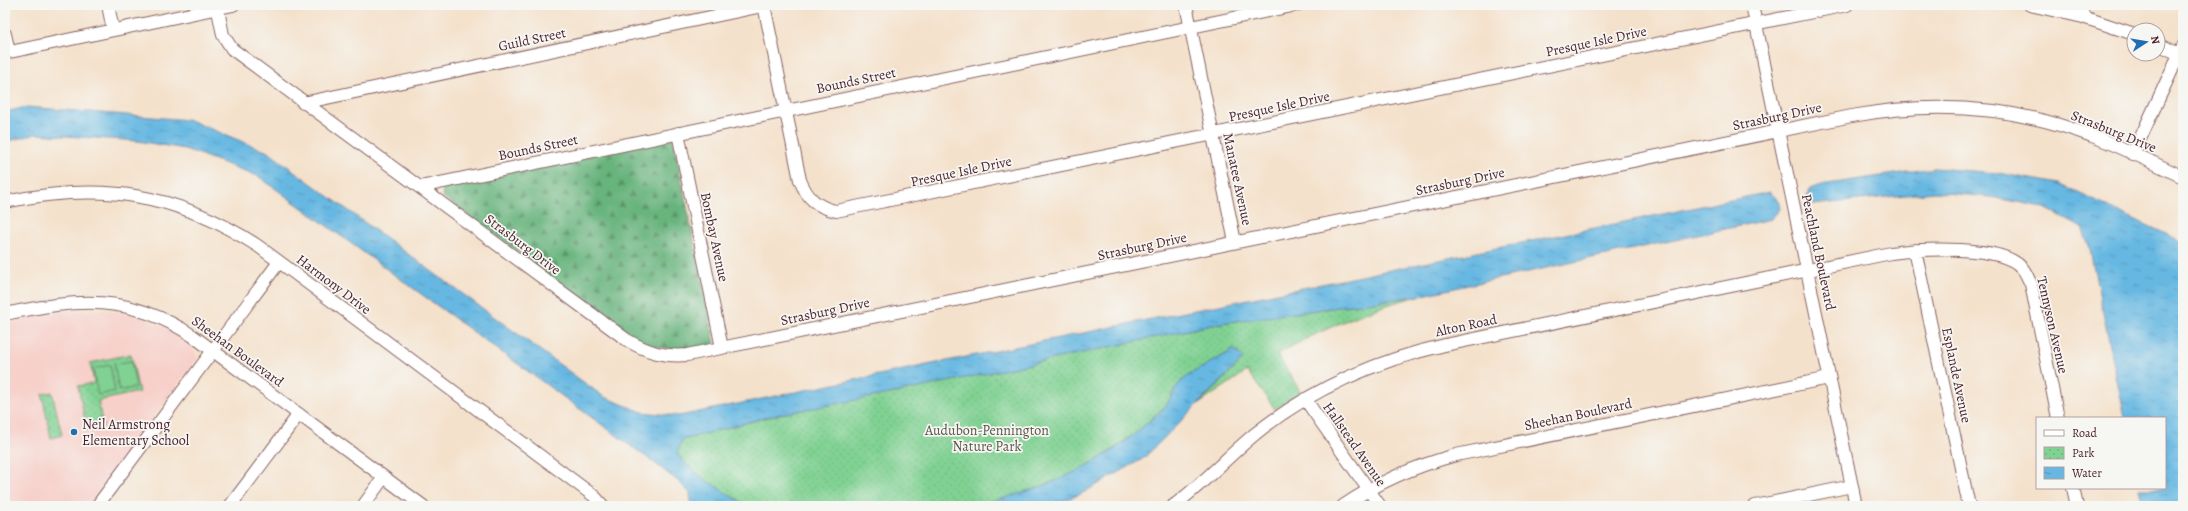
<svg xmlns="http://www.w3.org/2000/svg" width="2188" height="511" viewBox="0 0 2188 511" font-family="Alegreya,serif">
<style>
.built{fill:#f7d0ca}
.forest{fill:url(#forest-firs);stroke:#596a54}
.park{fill:url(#park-dots);stroke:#65785f}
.pitch{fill:#80d293;stroke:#65785f}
.water{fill:url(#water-ripples);stroke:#586c86}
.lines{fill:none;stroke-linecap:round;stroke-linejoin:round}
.minor-casing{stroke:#866363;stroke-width:14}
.minor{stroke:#fff;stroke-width:12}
.poi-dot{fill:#1f6fb2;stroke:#f6f6f2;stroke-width:1.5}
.labels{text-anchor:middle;stroke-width:3.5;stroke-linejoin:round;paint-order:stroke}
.street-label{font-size:14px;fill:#4a1f2b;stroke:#f6f6f2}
.poi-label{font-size:14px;fill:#4a1f2b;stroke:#f6f6f2;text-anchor:start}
.park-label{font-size:14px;fill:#5a554a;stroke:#f6f6f2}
</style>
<defs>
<pattern id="forest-firs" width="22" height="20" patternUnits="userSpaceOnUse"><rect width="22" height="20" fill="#68b47d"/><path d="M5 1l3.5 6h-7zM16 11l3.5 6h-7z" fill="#589267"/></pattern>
<pattern id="park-dots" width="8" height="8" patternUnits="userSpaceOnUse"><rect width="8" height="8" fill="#80d293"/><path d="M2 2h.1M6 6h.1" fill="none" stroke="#70b47f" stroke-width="1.8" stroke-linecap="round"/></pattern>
<pattern id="water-ripples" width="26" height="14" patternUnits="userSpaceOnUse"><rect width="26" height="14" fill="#66b8e2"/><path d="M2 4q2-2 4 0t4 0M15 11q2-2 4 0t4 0" fill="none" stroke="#5695b7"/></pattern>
</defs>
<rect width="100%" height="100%" fill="#f6f6f2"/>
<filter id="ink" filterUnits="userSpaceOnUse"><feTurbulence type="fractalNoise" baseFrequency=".025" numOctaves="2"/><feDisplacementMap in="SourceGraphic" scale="8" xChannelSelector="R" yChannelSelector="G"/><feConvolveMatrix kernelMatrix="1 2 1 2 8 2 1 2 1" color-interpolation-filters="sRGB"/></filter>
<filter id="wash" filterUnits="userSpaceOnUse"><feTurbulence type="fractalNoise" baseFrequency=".012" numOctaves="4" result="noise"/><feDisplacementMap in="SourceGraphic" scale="16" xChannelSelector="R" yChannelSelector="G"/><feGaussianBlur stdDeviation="0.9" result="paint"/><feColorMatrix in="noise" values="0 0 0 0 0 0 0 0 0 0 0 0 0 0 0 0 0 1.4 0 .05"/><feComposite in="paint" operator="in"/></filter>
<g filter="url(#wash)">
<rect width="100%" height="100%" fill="#f4e1cb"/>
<!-- built -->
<path class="built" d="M109 310 141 317 168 329 190 345 198 358 87 506H5V324L64 311Z"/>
<!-- forest -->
<path class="forest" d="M673 138 715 344C680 350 665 353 632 337L442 196 443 189 449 185Z"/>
<!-- park -->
<path class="park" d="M1418 296C1367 309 1322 330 1277 354L1300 391 1275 409 1247 371 1199 404 1243 359 1234 349 1181 381 1167 404 1136 433 1102 457 1066 477 1039 488 1000 500 970 506H749C728 495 688 472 677 453L682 440 771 416 1221 323Z
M131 354 139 392 98 401 103 426 87 430 78 386 94 383 90 363Z
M52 392 62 435 51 438 42 394Z"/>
<!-- pitch -->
<path class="pitch" d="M131 361 136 387 119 391 114 364Z
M110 365 115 391 98 395 93 369Z"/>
<!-- water -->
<path class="water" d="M27 107 189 120 268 152 604 397 642 412 679 416 1770 192 1778 200 1780 209 1771 219 1418 296 1221 323 905 391 771 416 682 440 677 453C688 472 729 495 749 506H691L690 493 679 482 656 464 258 176 185 149 138 141 36 134 5 142V112Z
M1934 168 1998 173 2059 184 2183 242V506H2143L2139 488H2165V418H2125L2089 245 2082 228 2043 207 1992 197 1934 192 1813 205 1807 197 1810 189 1821 185Z
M1234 349 1243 359 1144 458 1081 494 1049 506H970C1035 493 1098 469 1147 423 1154 417 1162 411 1167 404 1172 397 1175 386 1182 381 1193 370 1220 359 1234 349Z"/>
</g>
<g filter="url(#ink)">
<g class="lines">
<!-- minor casing -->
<g class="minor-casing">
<path id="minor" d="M108 5 113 30
M217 5 223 35 232 49 627 340C647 352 664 357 687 355L1852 116C1934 101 2014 106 2092 136 2123 147 2153 163 2183 177
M764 5 800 180C807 198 817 207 836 211L1847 5
M1186 5 1235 242
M1752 5 1856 506
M2030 5 2083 17 2134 34
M2081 5 2083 17
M5 34 9 52
M2158 44 2183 56
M5 53 233 5
M303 103 767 5
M678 133 722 348
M2133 154 2183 46
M420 187 1297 5
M5 202C101 182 175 192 258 246L594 496 603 506
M1915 250 1969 506
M5 314C78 299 128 293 193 336L423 506
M1305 399 1380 506
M2073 488 2077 506
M97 506 279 262
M230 506 299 414
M363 506 384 477
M1173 506C1203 484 1227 457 1255 434 1311 389 1375 361 1445 345L1891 253C1920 249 2002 244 2022 268 2026 272 2028 279 2031 284L2058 418
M1343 506C1378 482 1415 466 1456 455L1829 378
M1755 506 1852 486"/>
</g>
<!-- minor -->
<use href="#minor" class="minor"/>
</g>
</g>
<!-- markers -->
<circle class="poi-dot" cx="74" cy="432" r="4"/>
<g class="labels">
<!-- street labels -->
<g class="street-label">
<text transform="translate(532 39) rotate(-12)" y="5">Guild Street</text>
<text transform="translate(1596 41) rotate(-12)" y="5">Presque Isle Drive</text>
<text transform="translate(856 80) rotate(-12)" y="5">Bounds Street</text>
<text transform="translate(1279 106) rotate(-12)" y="5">Presque Isle Drive</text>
<text transform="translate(1777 116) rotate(-12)" y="5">Strasburg Drive</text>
<text transform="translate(2114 131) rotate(22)" y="5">Strasburg Drive</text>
<text transform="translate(538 147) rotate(-12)" y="5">Bounds Street</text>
<text transform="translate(961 171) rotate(-12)" y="5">Presque Isle Drive</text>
<text transform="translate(1238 179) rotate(78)" y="5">Manatee Avenue</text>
<text transform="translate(1460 181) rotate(-12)" y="5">Strasburg Drive</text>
<text transform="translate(715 237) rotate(78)" y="5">Bombay Avenue</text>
<text transform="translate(523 244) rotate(37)" y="5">Strasburg Drive</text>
<text transform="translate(1142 246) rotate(-12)" y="5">Strasburg Drive</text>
<text transform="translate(1819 252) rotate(78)" y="5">Peachland Boulevard</text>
<text transform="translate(334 284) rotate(37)" y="5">Harmony Drive</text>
<text transform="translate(825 311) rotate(-12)" y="5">Strasburg Drive</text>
<text transform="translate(1466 325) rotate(-12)" y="5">Alton Road</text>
<text transform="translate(2053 325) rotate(77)" y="5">Tennyson Avenue</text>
<text transform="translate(238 351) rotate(36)" y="5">Sheehan Boulevard</text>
<text transform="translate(1957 375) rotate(78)" y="5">Esplande Avenue</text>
<text transform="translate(1578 414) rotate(-12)" y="5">Sheehan Boulevard</text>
<text transform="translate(1355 444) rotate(55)" y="5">Hallstead Avenue</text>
</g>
<!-- poi labels -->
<g class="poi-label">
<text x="82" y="429">Neil Armstrong<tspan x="82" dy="16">Elementary School</tspan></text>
</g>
<!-- park labels -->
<g class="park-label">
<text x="987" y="435">Audubon-Pennington<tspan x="987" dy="16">Nature Park</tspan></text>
</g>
</g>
<!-- margin -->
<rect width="2188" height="511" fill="none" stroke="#f6f6f2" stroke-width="20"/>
<!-- legend -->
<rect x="2036" y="417" width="130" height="72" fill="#f6f6f2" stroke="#b1a0a2"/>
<rect x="2044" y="430" width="20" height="6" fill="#ffffff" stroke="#b1a0a2"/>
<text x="2072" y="437" font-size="12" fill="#4a1f2b">Road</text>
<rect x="2044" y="447" width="20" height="12" fill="url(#park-dots)" stroke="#b1a0a2"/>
<text x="2072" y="457" font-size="12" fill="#4a1f2b">Park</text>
<rect x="2044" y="467" width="20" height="12" fill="url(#water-ripples)" stroke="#b1a0a2"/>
<text x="2072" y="477" font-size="12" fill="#4a1f2b">Water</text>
<!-- north arrow -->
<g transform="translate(2146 42) rotate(78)"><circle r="19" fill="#f6f6f2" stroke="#b1a0a2"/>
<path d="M0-3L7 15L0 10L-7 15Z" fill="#1f6fb2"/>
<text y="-6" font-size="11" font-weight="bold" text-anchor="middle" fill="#4a1f2b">N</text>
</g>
</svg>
